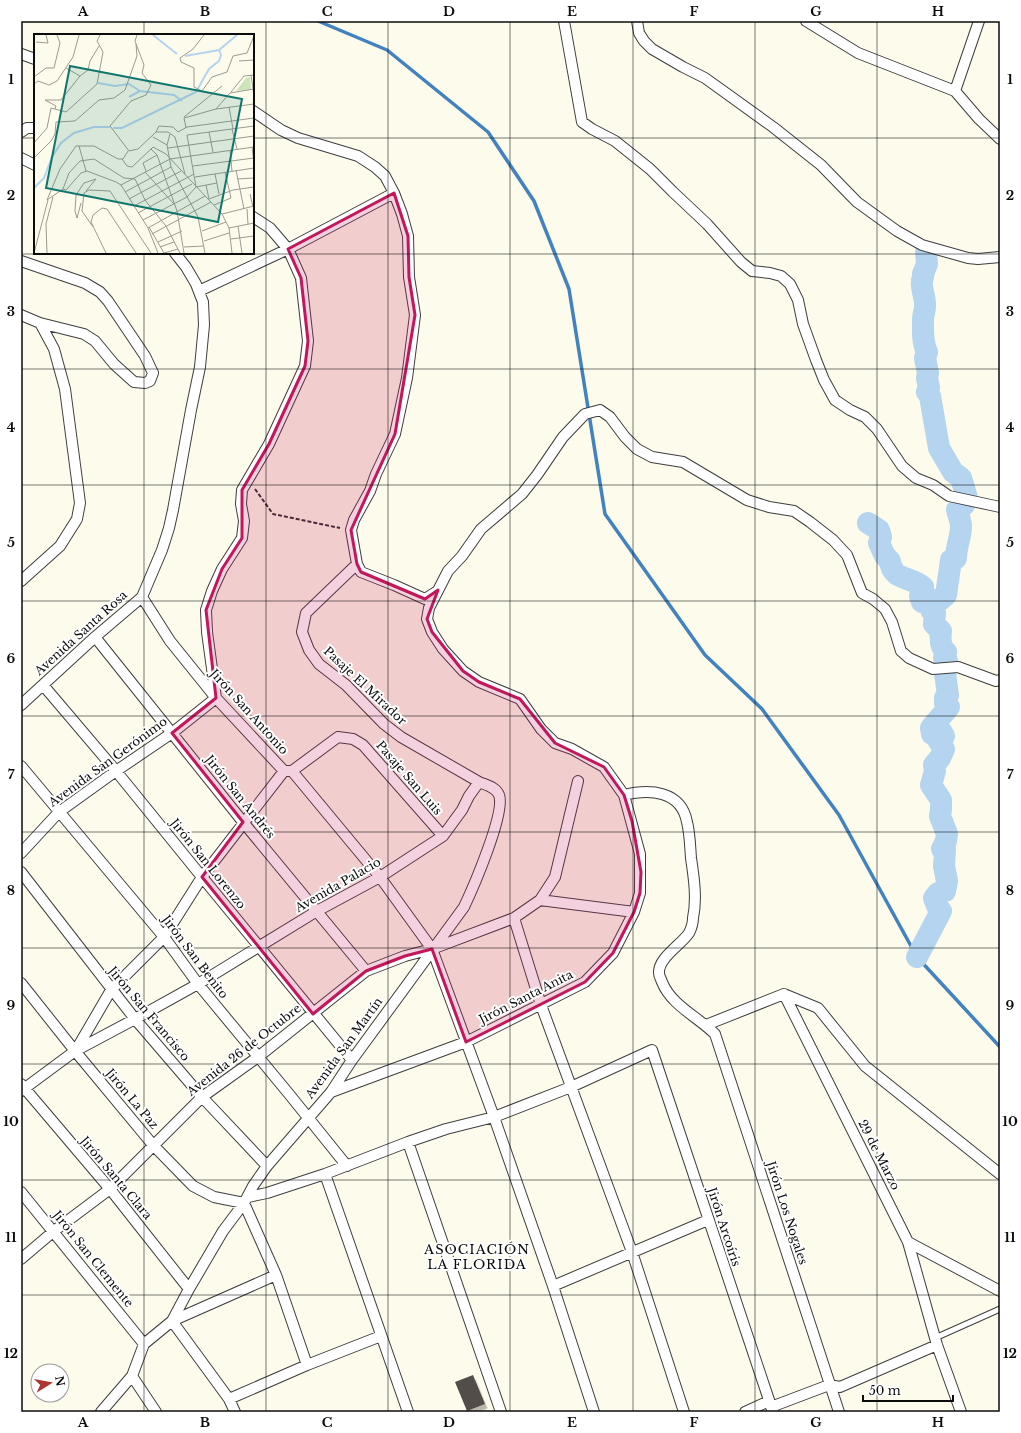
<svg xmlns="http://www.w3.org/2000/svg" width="1021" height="1433" viewBox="0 0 1021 1433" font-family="'Libre Baskerville',serif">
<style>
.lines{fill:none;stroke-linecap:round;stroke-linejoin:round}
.stream{stroke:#4282c0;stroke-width:3.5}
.river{stroke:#b4d4f0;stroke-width:22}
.building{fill:#534d49;filter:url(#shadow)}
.lane-casing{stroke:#3e3e3e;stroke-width:7}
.street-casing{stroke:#3e3e3e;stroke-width:12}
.path{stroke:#2d2d2d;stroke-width:2;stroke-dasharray:4 2;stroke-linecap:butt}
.lane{stroke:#fff;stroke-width:5}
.street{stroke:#fff;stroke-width:10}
.marked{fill:#c2185b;fill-opacity:0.2;stroke:#c2185b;stroke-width:3;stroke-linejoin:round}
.grid{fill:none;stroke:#0b0b0b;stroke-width:1;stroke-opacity:0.55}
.labels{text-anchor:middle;stroke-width:4;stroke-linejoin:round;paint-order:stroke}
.street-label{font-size:12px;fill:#0b0b0b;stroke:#fff}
.neighbourhood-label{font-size:13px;letter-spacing:1px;fill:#0b0b0b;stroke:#fff}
.inset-river{fill:none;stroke:#b4d4f0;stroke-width:2}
.inset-road{fill:none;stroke:#9c9b91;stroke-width:1}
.view{fill:#0f766e;fill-opacity:0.15;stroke:#0f766e;stroke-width:2}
.inset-edge{fill:none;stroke:#0b0b0b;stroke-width:2}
.neatline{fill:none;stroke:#0b0b0b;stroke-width:1.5}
.grid-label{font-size:13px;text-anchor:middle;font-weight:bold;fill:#0b0b0b}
</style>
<defs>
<filter id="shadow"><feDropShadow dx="2.5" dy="4.5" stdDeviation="0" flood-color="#0004"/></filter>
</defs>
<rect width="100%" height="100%" fill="#fdfbeb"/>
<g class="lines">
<!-- stream -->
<path class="stream" d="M318 21 387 50 488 132 534 201 569 289 605 514 705 655 762 709 839 815 917 957 1000 1047"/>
<!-- river -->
<path class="river" d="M868 523 879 530 881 537 879 543 885 556 890 561C892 581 911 576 923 587L920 596 922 602 927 601 930 604
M917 957 941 911 937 906 934 898 938 893 945 891 947 881 944 866 945 850 942 849 946 841 947 834 940 816 941 809V800L931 785 935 771 934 765 940 758 944 749 938 740 944 736 941 731 932 734 931 728 949 707 945 703V698L948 695 944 666 947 661 944 658 946 652C940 647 940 639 941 631L934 624 935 613 931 610 930 604 933 600H940L946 595 951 560 956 558C956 547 961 537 961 526 961 521 958 515 957 510L964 505 967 498 961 478 953 472 939 448 930 396 927 392 929 388 927 378 928 373 925 358 927 352C922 342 923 331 923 319 923 315 925 311 925 307 926 297 919 286 923 277V274L927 264 926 252"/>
</g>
<!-- building -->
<path class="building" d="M473 1375 485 1404 467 1411 455 1382Z"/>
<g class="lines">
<!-- lane casing -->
<g class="lane-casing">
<path id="lane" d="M935 1338 1000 1309"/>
</g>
<!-- street casing -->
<g class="street-casing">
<path id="street" d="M564 21 582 122 592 129 615 141 650 169 673 192 707 224 741 262 752 271 770 273 781 276 790 284 798 300 803 324 816 360 824 380 835 400 850 410 865 417 877 429 902 466 916 478 933 485 949 496 1000 507
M637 21 639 33 644 41 652 49 683 67 705 78 773 127 821 165 857 202 897 231 922 245 968 258 978 259 1000 257
M806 21 858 53 955 91 979 119 1000 139
M21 54 35 59
M955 91 979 21
M253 111 281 130 298 138 358 156 375 167 385 176 394 193 402 214 408 236 409 277 415 315 407 378 395 434 376 474 370 491 354 520 351 530 357 564 361 572 394 585 425 599 436 592
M21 132 27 128H35
M21 158 35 165
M21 261 85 283 100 292 108 301 145 356 153 373 150 381 145 383 134 382 114 364 95 341 84 334 40 323
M199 291 288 249 394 193
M21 315 40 323 54 349 65 389 80 503 77 519 60 546 21 581
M357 564 306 613 302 632 309 650 319 664 346 685 384 724 401 737 479 782
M142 597 170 641 216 698 284 771H292L380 877 432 949 494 1117 553 1286 594 1412
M95 637 243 822 366 971
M43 685 116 771 202 877 352 1060
M21 705 95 637 142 597 162 550 169 528 173 510 191 410 200 367 204 325 203 302 196 284 186 267 175 253
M21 766 164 937 198 984 289 1094 347 1166
M292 771 338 737 353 739 363 745 443 836
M624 795C649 789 681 790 687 822 690 834 690 846 691 858 694 878 697 899 693 918 693 923 691 929 689 933 681 945 658 958 659 973 659 976 661 979 662 982 671 1005 698 1017 715 1034L839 1412
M21 853 59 812 116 771 172 733 216 698 207 632 206 610 212 591 222 569 242 538 244 521 241 504 242 490 269 444 305 366 308 341 301 278 288 249 270 228 253 217
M21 872 135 1019 202 1097 267 1166
M540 900 555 877 578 781
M514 918 541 1005 632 1252 684 1412
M21 983 75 1051 153 1145 193 1186 214 1197 244 1203 276 1275 307 1365
M784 994 818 1008 865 1066 1000 1174
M706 1025 784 994 908 1242 937 1345 961 1412
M76 1050 111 990 164 937 202 877 284 771
M21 1084 110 1189 189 1289
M21 1091 75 1051 135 1019 198 984 317 911 380 877 443 836 462 810 469 796 479 782C486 785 496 787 499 795 506 812 473 888 464 907L352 1060 331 1092 267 1166 253 1186 244 1203 223 1231 189 1289 172 1321 144 1344 132 1376 101 1412
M331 1092 466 1042 585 982 613 953 634 912 640 893V854L624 795 604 767 572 749 555 743 541 729 520 699 479 682 463 671 443 649 432 632 427 619 429 608 448 571 462 556 481 529 522 494 537 475 563 437 585 414 600 410 610 417 625 437 637 449 652 457 683 462 747 500 769 507 794 511 810 522 833 540 847 555 862 593 873 599 885 609 892 622 901 651 909 658 933 669 958 667 996 681 1000 680
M408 1142 501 1412
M325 1174 408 1412
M21 1192 144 1344
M248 1197 267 1193 325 1174 408 1142 446 1129 494 1117 571 1087 652 1050 773 1412
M908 1242 1000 1291
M21 1259 54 1231 110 1189 202 1097 258 1057 366 971 405 956 432 949 514 918 540 900 634 912
M553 1286 708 1220
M132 1376 156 1412
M229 1399 307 1365 381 1336
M771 1407 829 1385 840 1387 937 1345
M235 1412 229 1399 172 1321 276 1275
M745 1412 769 1401"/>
</g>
<!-- path -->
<path class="path" d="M255 489 273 514 340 528"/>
<!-- lane -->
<use href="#lane" class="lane"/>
<!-- street -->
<use href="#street" class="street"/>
</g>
<!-- marked area -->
<path class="marked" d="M394 193 408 236 409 277 415 315 395 434 351 530 357 564 361 572 425 599 438 590 427 619 432 632 463 671 479 682 520 699 555 743 604 767 624 795 632 821 641 872 640 893 634 912 613 953 585 982 466 1042 432 949 405 956 366 971 313 1014 202 877 243 822 172 733 216 698 206 610 222 569 242 538V490L269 444 305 366 308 341 301 278 288 249Z"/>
<!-- grid -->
<path class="grid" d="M144 21V35M266 21V1412M388 21V1412M510 21V1412M633 21V1412M755 21V1412M877 21V1412M21 138H35M253 138H1000M144 253V1412M21 254H1000M21 369H1000M21 485H1000M21 601H1000M21 716H1000M21 832H1000M21 948H1000M21 1064H1000M21 1180H1000M21 1295H1000"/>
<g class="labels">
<!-- street labels -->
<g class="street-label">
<text transform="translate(81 633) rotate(-42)" y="4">Avenida Santa Rosa</text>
<text transform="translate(365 686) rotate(43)" y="4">Pasaje El Mirador</text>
<text transform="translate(249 712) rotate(48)" y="4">Jirón San Antonio</text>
<text transform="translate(108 762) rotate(-36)" y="4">Avenida San Gerónimo</text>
<text transform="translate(409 778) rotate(49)" y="4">Pasaje San Luis</text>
<text transform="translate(240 797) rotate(51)" y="4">Jirón San Andrés</text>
<text transform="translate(208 864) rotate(51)" y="4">Jirón San Lorenzo</text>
<text transform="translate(338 885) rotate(-30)" y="4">Avenida Palacio</text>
<text transform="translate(195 957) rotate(53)" y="4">Jirón San Benito</text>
<text transform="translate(526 997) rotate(-27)" y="4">Jirón Santa Anita</text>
<text transform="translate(149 1014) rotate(50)" y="4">Jirón San Francisco</text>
<text transform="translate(344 1048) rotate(-54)" y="4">Avenida San Martín</text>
<text transform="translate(244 1050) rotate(-38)" y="4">Avenida 26 de Octubre</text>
<text transform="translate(132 1099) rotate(50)" y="4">Jirón La Paz</text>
<text transform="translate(879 1155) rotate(63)" y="4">29 de Marzo</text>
<text transform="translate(116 1178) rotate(50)" y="4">Jirón Santa Clara</text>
<text transform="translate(787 1213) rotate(72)" y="4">Jirón Los Nogales</text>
<text transform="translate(724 1227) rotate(72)" y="4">Jirón Arcoíris</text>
<text transform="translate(93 1259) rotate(51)" y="4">Jirón San Clemente</text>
</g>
<!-- neighbourhood labels -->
<g class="neighbourhood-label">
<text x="477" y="1254">ASOCIACIÓN<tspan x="477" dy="15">LA FLORIDA</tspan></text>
</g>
</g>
<!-- overview -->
<g transform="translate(34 34)">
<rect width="220" height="220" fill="#fdfbeb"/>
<path d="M216 43 217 55 202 57 212 44Z" fill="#cbe4b8"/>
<path class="inset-river" d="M119 1 143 20M151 22 185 16 203 1M64 49 81 52 95 50 106 57 140 61 148 67M95 63 106 57M79 94H88L162 58 175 35 185 27 187 21 185 16M0 154 10 144 18 123 27 109 40 99 60 93H76"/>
<path class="inset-road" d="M103 1 101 7 110 31 108 39 117 51 112 61 97 67 76 92 95 117 104 115 122 98 125 92 139 93 144 98 153 93 220 84M170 1 159 15 146 24 147 28 160 34V53L168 57 178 43 193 38 199 22 213 19 220 2M2 8 14 9 12 1M205 27 220 26M32 34 46 42M217 41 220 62M0 43 12 34H20L26 9 23 1M0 50 4 47 15 51 23 47 39 23 45 1M197 58 210 42 220 41M195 73 199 95M21 75 22 72 11 66H27L46 42 54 36 56 27 65 12M182 75 196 59 220 55M150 83 188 52M152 94 150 84 182 75 220 70M198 95 203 115M122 98H134L141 103 151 140M175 98 179 118M136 100 133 111 137 133 164 183 171 219M119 103 133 111M0 109 13 94 17 74 32 78 63 50 69 18 63 7 66 1M45 112 52 137M218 113 220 129M134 114 220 102M196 116 198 137M0 124 17 107 21 100 22 88 41 87 65 66 80 64 91 56 103 22 102 10M88 125 93 132 98 133 117 115M159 132 220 124M202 136 210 175M112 137 109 129 123 121M111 138 140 170M181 140 185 160M161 143 220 134M203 145 220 144M87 151 136 125 220 113M172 151 175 165 199 156 220 153M162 153 153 101 220 92M29 155 13 166 26 135 42 112H60L84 125H89L94 117M91 158 137 133M216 160 219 173M95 165 147 137M47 169 43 184 41 177 42 161 50 149 62 145 52 157M180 171 197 164 191 138M100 172 160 140M213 175 214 190M104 179 158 150M188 180 220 172M109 186 153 163 162 153 183 149M204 192 208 219M59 193 48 177 50 159 55 156 76 157 117 219M115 193 130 219M114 194 171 162M195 194 220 189M168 197 192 188M118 200 177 168M197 205 220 202M170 207 195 199M124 208 148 197M126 213 140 208M150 213 170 212M0 219 14 166M13 219 12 190 19 163M72 219 57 188 59 181 68 174 73 175 102 219M124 219 114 194 87 151 82 148 53 137 47 139 32 156 29 155 35 139 46 127 60 125 90 144 101 145 111 166 132 192 146 219M130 219 144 215M150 219 143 177 123 121 117 115 119 113 132 120 188 180 195 194 198 219"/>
<path class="view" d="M36 32 208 65 184 188 12 154Z"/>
<rect width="220" height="220" class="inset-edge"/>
</g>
<!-- border -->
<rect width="1021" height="1433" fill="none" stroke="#ffffff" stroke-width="44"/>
<!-- north arrow -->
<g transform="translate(50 1383) rotate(79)"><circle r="19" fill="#ffffff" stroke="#9d9d9d"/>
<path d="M0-3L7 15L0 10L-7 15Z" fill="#ae3630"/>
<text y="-6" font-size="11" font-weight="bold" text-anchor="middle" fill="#0b0b0b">N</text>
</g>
<!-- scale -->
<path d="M863 1395v6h90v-6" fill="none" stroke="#0b0b0b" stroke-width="2"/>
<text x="869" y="1395" font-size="12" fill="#0b0b0b" stroke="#ffffff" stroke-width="3" paint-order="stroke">50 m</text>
<rect x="22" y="22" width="977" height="1389" class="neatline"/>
<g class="grid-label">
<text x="83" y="16">A</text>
<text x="205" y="16">B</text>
<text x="327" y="16">C</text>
<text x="449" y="16">D</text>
<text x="572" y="16">E</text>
<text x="694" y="16">F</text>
<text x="816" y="16">G</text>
<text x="938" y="16">H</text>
<text x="11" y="84">1</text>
<text x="1010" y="84">1</text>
<text x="11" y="200">2</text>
<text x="1010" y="200">2</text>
<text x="11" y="316">3</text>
<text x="1010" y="316">3</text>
<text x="11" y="432">4</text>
<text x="1010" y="432">4</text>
<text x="11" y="547">5</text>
<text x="1010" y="547">5</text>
<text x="11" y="663">6</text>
<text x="1010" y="663">6</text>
<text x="11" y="779">7</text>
<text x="1010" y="779">7</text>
<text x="11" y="895">8</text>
<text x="1010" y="895">8</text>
<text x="11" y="1010">9</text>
<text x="1010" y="1010">9</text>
<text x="11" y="1126">10</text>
<text x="1010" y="1126">10</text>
<text x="11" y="1242">11</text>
<text x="1010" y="1242">11</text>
<text x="11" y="1358">12</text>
<text x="1010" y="1358">12</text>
<text x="83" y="1427">A</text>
<text x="205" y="1427">B</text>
<text x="327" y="1427">C</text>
<text x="449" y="1427">D</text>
<text x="572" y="1427">E</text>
<text x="694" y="1427">F</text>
<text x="816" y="1427">G</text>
<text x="938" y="1427">H</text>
</g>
</svg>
